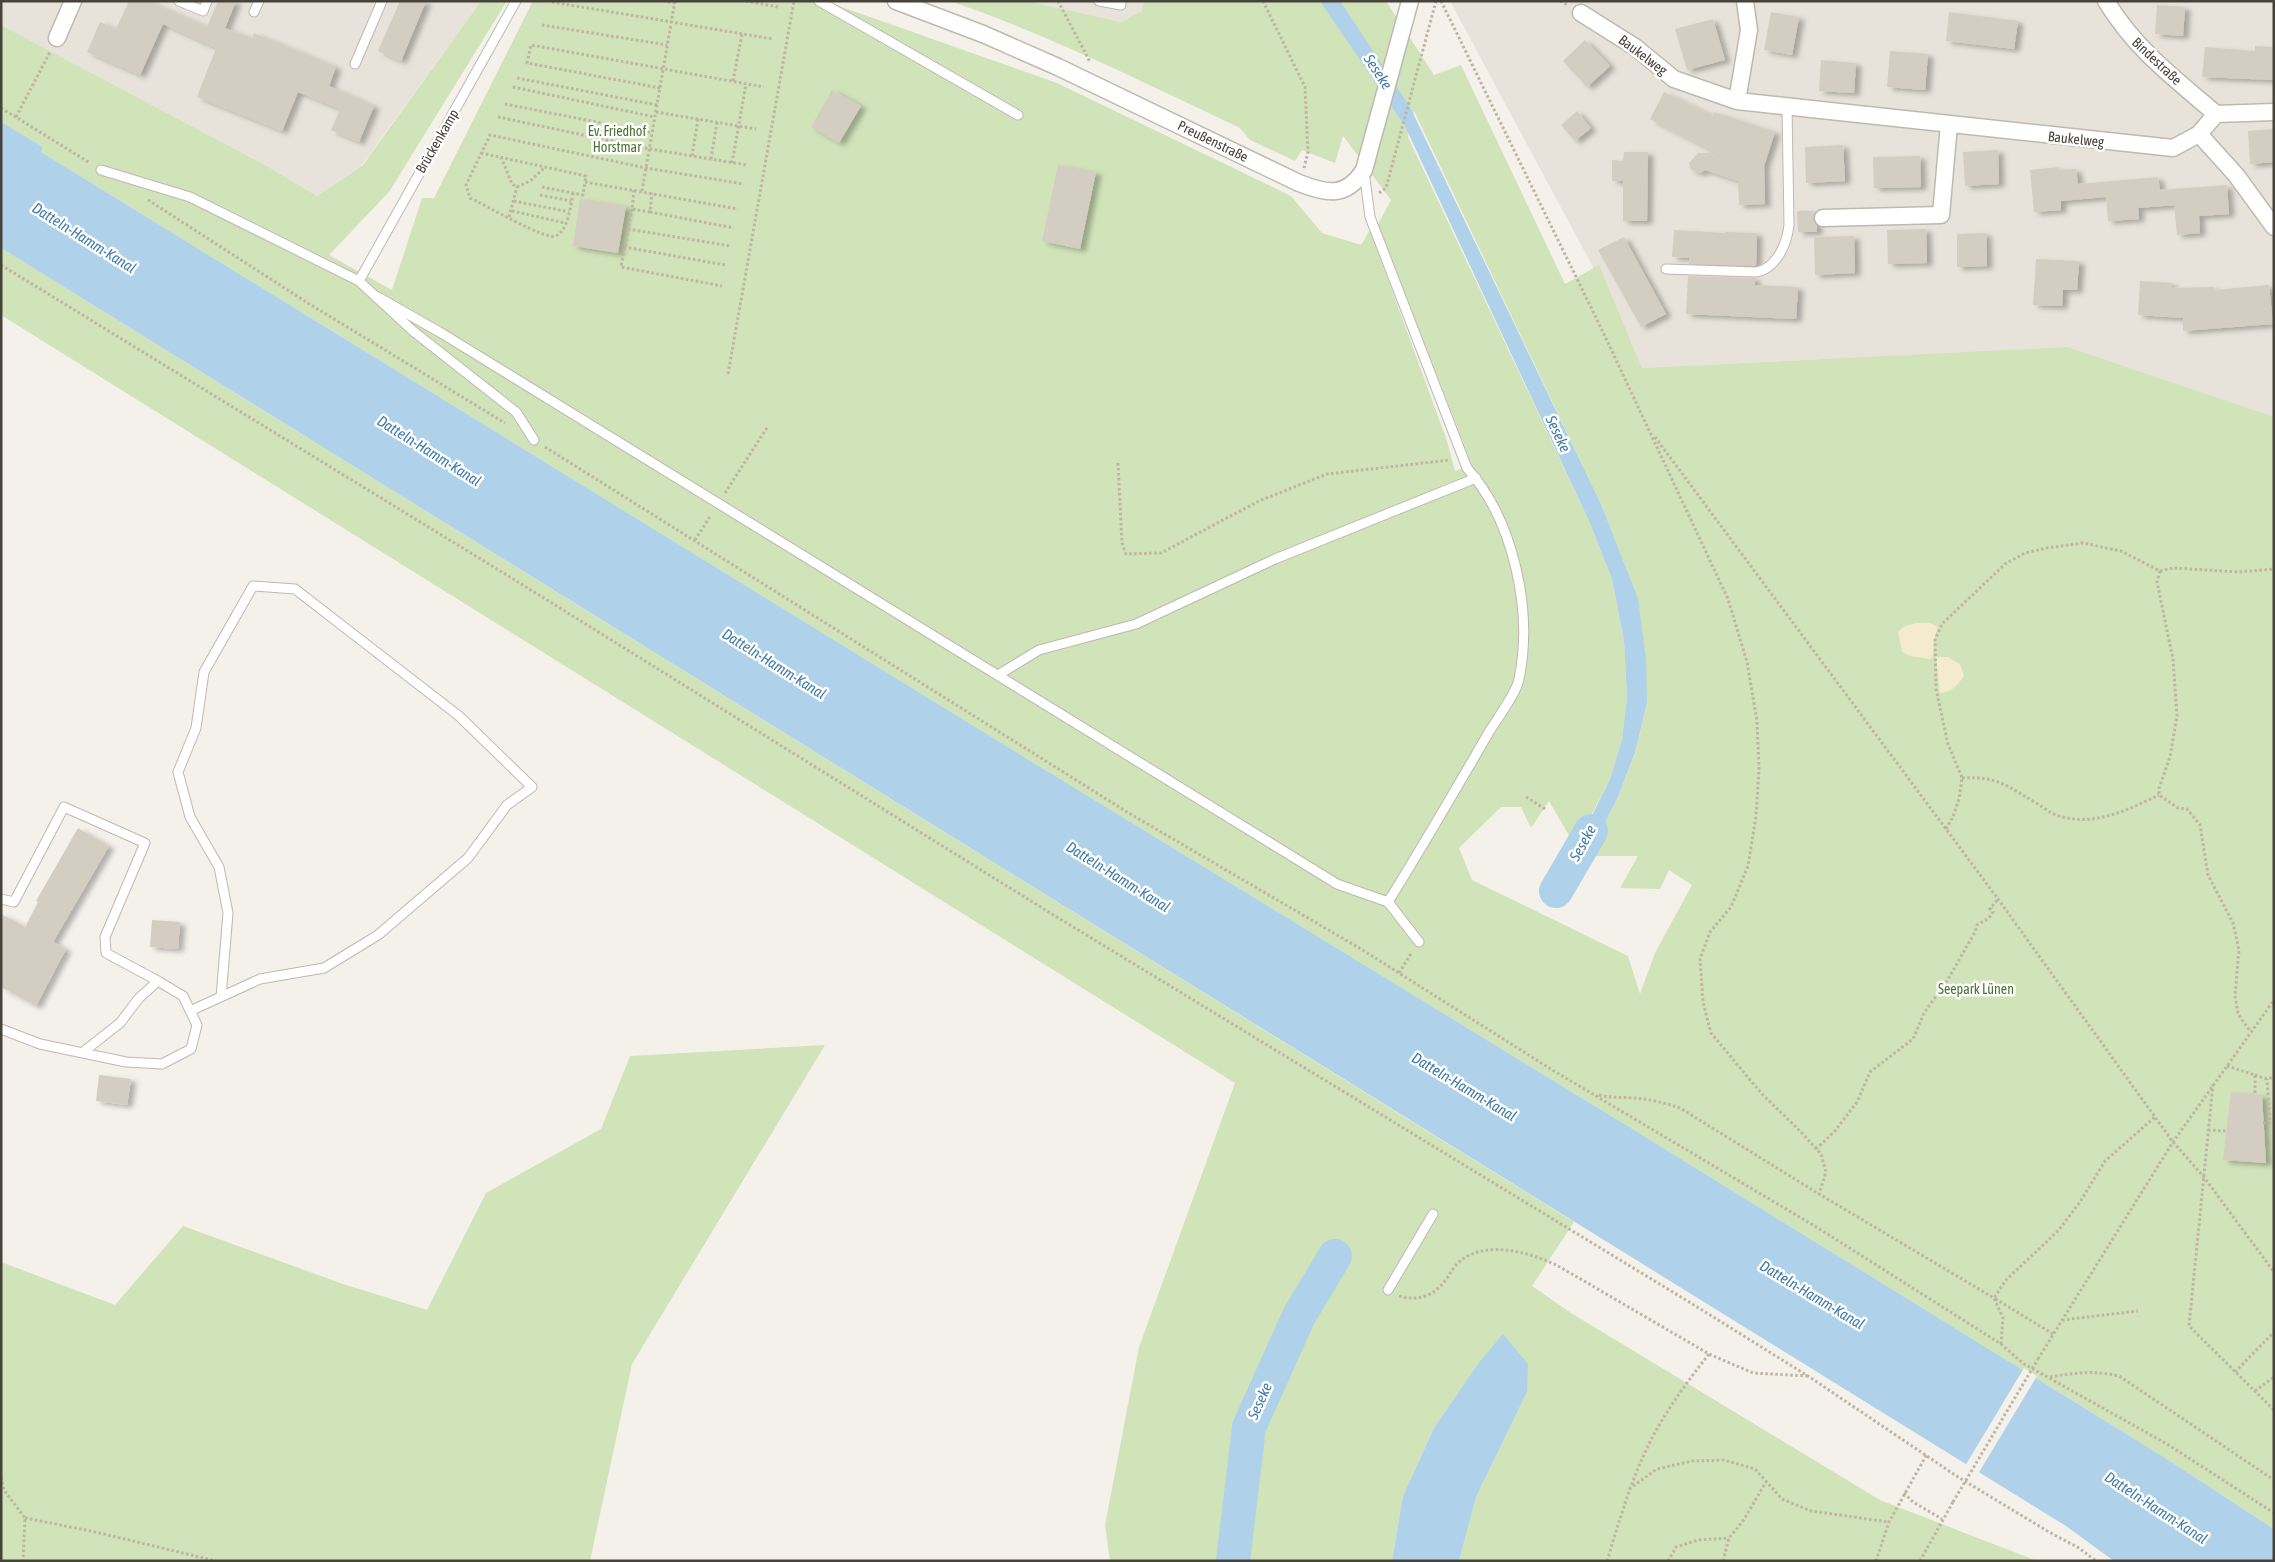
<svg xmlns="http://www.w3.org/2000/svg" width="2275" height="1562" viewBox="0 0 2275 1562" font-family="'Asap Condensed',sans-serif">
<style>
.residential{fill:#e7e3da}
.green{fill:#d0e3b9;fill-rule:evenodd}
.sand{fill:#f3ebcc}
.water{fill:#afd1e9}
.pier{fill:#f4f1eb}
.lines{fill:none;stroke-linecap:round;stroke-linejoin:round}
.river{stroke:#afd1e9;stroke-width:34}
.building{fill:#d4cdc2;filter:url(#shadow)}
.lane-casing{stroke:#beb9af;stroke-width:11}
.street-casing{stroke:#beb9af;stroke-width:19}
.path{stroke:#bfb4a2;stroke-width:3;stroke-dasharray:2.5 2.5;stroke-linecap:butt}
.lane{stroke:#fff;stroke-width:9}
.street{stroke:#fff;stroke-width:16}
.path-bridge{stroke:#bfb4a2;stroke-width:3;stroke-dasharray:2.5 2.5;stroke-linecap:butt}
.labels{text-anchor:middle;stroke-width:5;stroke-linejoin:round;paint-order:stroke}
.street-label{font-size:14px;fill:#47423a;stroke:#fff}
.park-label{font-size:14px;fill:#4b7333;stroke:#fff}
.water-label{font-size:15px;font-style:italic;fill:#3e7ba8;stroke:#fff}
</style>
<defs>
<filter id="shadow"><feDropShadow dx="5.5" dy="3" stdDeviation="2.5" flood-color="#0004"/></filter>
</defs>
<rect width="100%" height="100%" fill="#f4f1eb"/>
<!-- residential -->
<path class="residential" d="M1 1H481L362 165 317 196 265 165 1 25Z
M1027 1H1144L1142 11 1121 22Z
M1450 1H2274V417L1822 359 1642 368 1599 266 1594 269Z"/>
<!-- green -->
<path class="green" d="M481 1H507L389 192 329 255 392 290 422 198H434L533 1H825L1057 83 1291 196 1322 233 1361 245 1370 230 1447 441 1455 471 1472 465 1378 224 1391 200 1343 136 1335 163 1302 150 1295 161 1250 140 1240 128C1145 83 1049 35 950 1H1027L1121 22 1142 11 1144 1H1386L1434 75 1461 65 1565 284 1599 265 1642 368 2067 347 2274 417V1529L2162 1456 1621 1122 1029 760 41 152 43 147 1 122V25L265 165 317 196 363 165ZM1414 111 1601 504 1638 598 1647 703 1635 754 1618 797 1588 856H1638L1620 888 1660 889 1669 870 1692 885 1655 953 1640 994 1628 956 1472 880 1459 848 1501 807H1521L1531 828 1549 801 1575 846 1610 779 1622 740 1627 697 1624 641 1612 579 1589 521 1408 137Z
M1 248 1574 1222 1532 1286 1571 1313 1880 1500 2037 1561H1459L1476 1497 1527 1392 1477 1365 1434 1428 1403 1496 1392 1561H1110L1105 1525 1139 1347 1235 1083 1 315Z
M825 1045 632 1364 590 1561H1V1262L115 1305 183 1226 343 1284 427 1310 486 1193 601 1129 630 1056Z"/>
<!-- sand -->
<path class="sand" d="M1916 623H1930L1938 627 1934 640 1933 657 1930 659 1910 656 1902 652 1898 632 1903 627Z
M1936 657H1948L1960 664 1964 676C1957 686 1952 692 1940 693Z"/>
<!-- water -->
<path class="water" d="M1320 1H1340L1410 107 1601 504 1638 598 1646 659 1647 703 1635 753 1618 797 1588 856 1581 858 1572 874 1565 870 1610 779 1622 740 1627 697 1624 641 1612 579 1589 521 1405 126Z
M1 122 43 147 41 152 1029 760 1621 1122 2162 1456 2274 1529V1561H2114L2066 1526 1 248Z
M1503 1334 1528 1364 1527 1392 1476 1497 1459 1561H1392L1403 1496 1434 1428 1477 1365Z"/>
<!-- pier -->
<path class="pier" d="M2024 1368 2037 1376 1978 1474 1965 1466Z"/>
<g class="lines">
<!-- river -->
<path class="river" d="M1556 891 1591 831
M1233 1561 1249 1427 1299 1316 1335 1256"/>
</g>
<!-- building -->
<path class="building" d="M129 1H148L207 27 218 1H236L225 28 252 39 254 33 336 67 329 86 374 106 359 142 331 130 340 109 298 92 282 131 197 97 216 48 163 24 140 75 87 52 100 22 116 29Z
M400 1H426L401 61 378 51Z
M2157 5 2185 7 2183 36 2155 34Z
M1771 12 1799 17 1792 55 1764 50Z
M1949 12 2018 21 2014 49 1946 41Z
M1713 19 1725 60 1687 70 1675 29Z
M1585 40 1610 66 1587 87 1563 61Z
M2255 46 2274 47V80L2202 77 2205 47 2255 51Z
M1890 51 1928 54 1925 90 1887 87Z
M1821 60 1856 63 1854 93 1819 91Z
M832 90 861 106 839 143 811 127Z
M1664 92 1713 116 1714 112 1775 132 1764 166 1765 204 1739 205 1738 181 1705 170 1700 173 1691 170 1689 163 1698 153H1717L1650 119Z
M1577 111 1591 128 1575 141 1561 125Z
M2274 129V162L2250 164 2248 131Z
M1843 145 1845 181 1806 183 1805 147Z
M1998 150 1999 184 1965 186 1963 152Z
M1624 152H1648L1647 221H1623V181H1612V160L1623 161Z
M1920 156 1921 187 1874 188 1873 157Z
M1058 165 1096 172 1080 249 1042 241Z
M2058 167V170L2076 169 2078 184 2158 177 2160 190 2227 185 2229 214 2199 216 2200 233 2177 235 2174 205 2138 208 2139 219 2108 221 2106 197 2061 201V210L2034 212 2030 170Z
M580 199 626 206 618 253 573 246Z
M1797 211H1816L1813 219 1817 226V232H1798Z
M1926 229 1927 263 1888 264 1887 230Z
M1674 230 1725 233V232L1757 233 1756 266 1689 264V258L1672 257Z
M1986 233 1987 266 1957 267V234Z
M1854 236 1855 273 1815 275 1814 237Z
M1624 237 1666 314 1641 327 1598 250Z
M2036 259 2079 261 2077 290H2063L2062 306 2033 305Z
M1688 276 1755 278V285L1798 287 1796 319 1686 314Z
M2140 281 2172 283 2171 288 2214 287V290L2269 285 2273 324 2183 331V318L2138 315Z
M78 828 109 846 53 942 66 949 36 1006 1 987V914L25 927 38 902 36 901Z
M152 920 180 922 178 949 150 947Z
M99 1075 131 1079 127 1105 96 1101Z
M2231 1092 2262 1095 2266 1163 2223 1160Z"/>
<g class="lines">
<!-- lane casing -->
<g class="lane-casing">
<path id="lane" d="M179 1 203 11 207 1
M819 1 1018 115
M1099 1 1121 5
M254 12 259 1
M355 64 382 1
M101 170 190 197 359 281 413 331 516 412 534 440
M1364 171 1370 217 1467 468C1514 521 1533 611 1519 679 1517 692 1497 719 1489 732 1456 789 1423 846 1388 902L1419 942
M1666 269 1756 272C1776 269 1787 244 1789 225L1787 107
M359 281 516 1
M378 297 443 334 1337 884 1388 902
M998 675 1039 650 1136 624 1275 559 1476 478
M1 899 14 902 64 807 145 843 105 937 106 953 158 981
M190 1011 260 979 324 968 378 935 468 858 507 805 532 787 459 716 295 589 253 586 204 672 196 728 178 772 190 817 219 867 228 913 221 997
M1 1029 40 1044 126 1062 162 1064 191 1049 197 1025 183 996 158 981 139 998 120 1023 83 1052
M1388 1290 1433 1214"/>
</g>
<!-- street casing -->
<g class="street-casing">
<path id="street" d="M896 1 983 34 1058 67 1299 183C1327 194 1346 198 1364 170L1410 1
M2106 1C2136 50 2173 77 2216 114
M1581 13 1635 47 1674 79 1737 101 2173 148 2199 134 2216 114 2274 112
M57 38 73 1
M1737 101 1749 30 1745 1
M2199 134 2236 175 2274 227
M1823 218 1941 215 1949 124"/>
</g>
<!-- path -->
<path class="path" d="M663 1 675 3
M746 1 778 7
M1058 1 1090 62
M1263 1 1305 87 1308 152 1304 168
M1441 1 1603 332 1728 599 1747 662 1757 721 1759 769 1756 816 1748 866 1731 907 1710 932 1700 959 1703 1002 1711 1033 1761 1093 1801 1132 1821 1154 1826 1172 1819 1194
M1560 1 1568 5
M552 2 773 39
M542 25 667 45
M517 78 657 105
M733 81 742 34
M513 87 655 117
M660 88 527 63 531 45 764 87
M505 104 652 133
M1 108 90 163
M656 112 756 129
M16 117 50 52
M498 117 650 149 747 165
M481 153 586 176 585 182
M692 156 698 119
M501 157 512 184 517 187 530 181 545 167
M711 159 717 122
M732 163 746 84
M542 187 583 195 585 182 738 209
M634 190 632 209 650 212 652 193
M642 191 675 1
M573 193C571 205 568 230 556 236 546 241 484 204 470 198L466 185 490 135 646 168 744 184
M1379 193 1386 188 1436 1
M540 195 571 201
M148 200 311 305 505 423
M514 201 569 212
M632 209 621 267 722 286
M512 211 565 223
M650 212 734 228
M509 217 517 187
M628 229 730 246
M624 247 725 265
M1 265 510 577 1047 911 1694 1305 1808 1376 1958 1477 2049 1532 2079 1548 2096 1561
M728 374 794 1
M1655 437 1998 899 2173 1142 2203 1176 2274 1272
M545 447 1127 812 1361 949 1554 1071 1818 1228 2001 1344 2024 1364 2167 1444 2274 1513
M1118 463 1122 543 1126 554 1161 553 1259 501 1327 474 1450 460
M725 493 768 426
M695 540 711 515
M2160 571 2157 582 2173 659 2177 716 2170 757 2159 788V795L2178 808 2187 809 2200 825 2208 875 2233 923 2239 950 2235 996 2238 1014 2250 1031
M1962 778C1998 776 2007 786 2036 803 2043 807 2050 813 2056 815 2093 828 2127 810 2159 795
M1526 797 1545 809
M1946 829 1953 817 1959 799 1962 778 1948 744 1936 689 1935 640 1942 624 2005 564 2025 553 2047 548 2083 543 2121 551 2160 571 2173 568 2239 572 2274 569
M1989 910 1998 899
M1399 973 1412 952
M2227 1066 2255 1075V1094
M2255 1075 2267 1079 2274 1077
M2213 1084 2189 1326 2274 1410
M1599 1095C1611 1098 1621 1097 1634 1098 1650 1099 1665 1103 1680 1108L1819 1194 1994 1298 2003 1318 2001 1344
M2263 1123H2270L2267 1079
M2208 1130 2226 1131
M1816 1149 1835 1131 1857 1102 1870 1072 1913 1039 1924 1013 1947 981 1975 932 1977 925 1989 918 1993 912 1991 908
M1399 1296C1417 1301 1432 1297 1444 1282 1450 1275 1453 1267 1460 1261 1487 1239 1533 1253 1560 1267L1709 1354 1753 1373 1808 1376
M2062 1320 2138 1311
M2053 1334 1994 1298 2006 1280 2058 1231 2080 1202 2105 1161 2155 1117
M2038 1359 2173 1142 2274 1000
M2235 1372 2274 1332
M2050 1377C2074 1373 2095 1370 2119 1376L2274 1480
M2255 1391 2274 1377
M1 1477 4 1490 25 1518 23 1561
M1629 1489 1657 1469 1692 1461 1724 1460 1755 1469 1782 1499 1811 1511 1889 1522
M1904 1493 1913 1502 1942 1519
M25 1518 91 1531 216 1561
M1607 1561C1619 1522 1630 1483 1648 1446 1664 1413 1687 1382 1709 1354
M1668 1561 1676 1547 1698 1540 1729 1538
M1723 1561 1729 1538 1743 1521 1766 1482
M1876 1561 1889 1522 1927 1454
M1920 1561 1953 1502"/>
<!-- lane -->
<use href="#lane" class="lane"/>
<!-- street -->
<use href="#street" class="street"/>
<!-- path-bridge -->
<path class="path-bridge" d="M1953 1502 2038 1359"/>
</g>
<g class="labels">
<!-- street labels -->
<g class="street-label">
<text transform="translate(1643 55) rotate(37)" y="5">Baukelweg</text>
<text transform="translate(2157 61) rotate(43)" y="5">Bindestraße</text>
<text transform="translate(2076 139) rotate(6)" y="5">Baukelweg</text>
<text transform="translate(437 141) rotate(-60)" y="5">Brückenkamp</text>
<text transform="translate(1213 141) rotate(26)" y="5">Preußenstraße</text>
</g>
<!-- park labels -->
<g class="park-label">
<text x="617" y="136">Ev. Friedhof<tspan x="617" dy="16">Horstmar</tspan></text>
<text x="1976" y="994">Seepark Lünen</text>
</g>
<!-- water labels -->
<g class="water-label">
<text transform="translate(1378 72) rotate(57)" y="5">Seseke</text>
<text transform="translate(84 238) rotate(32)" y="5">Datteln-Hamm-Kanal</text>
<text transform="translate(1558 434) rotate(65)" y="5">Seseke</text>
<text transform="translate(429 451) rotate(32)" y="5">Datteln-Hamm-Kanal</text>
<text transform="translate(774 664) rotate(32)" y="5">Datteln-Hamm-Kanal</text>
<text transform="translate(1583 843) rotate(-61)" y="5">Seseke</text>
<text transform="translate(1118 877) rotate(32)" y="5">Datteln-Hamm-Kanal</text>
<text transform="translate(1464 1087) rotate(31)" y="5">Datteln-Hamm-Kanal</text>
<text transform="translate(1812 1295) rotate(31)" y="5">Datteln-Hamm-Kanal</text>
<text transform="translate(1260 1401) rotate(-66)" y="5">Seseke</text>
<text transform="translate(2156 1508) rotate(33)" y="5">Datteln-Hamm-Kanal</text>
</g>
</g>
<!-- border -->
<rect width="2275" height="1562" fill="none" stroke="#47423a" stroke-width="5"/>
</svg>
